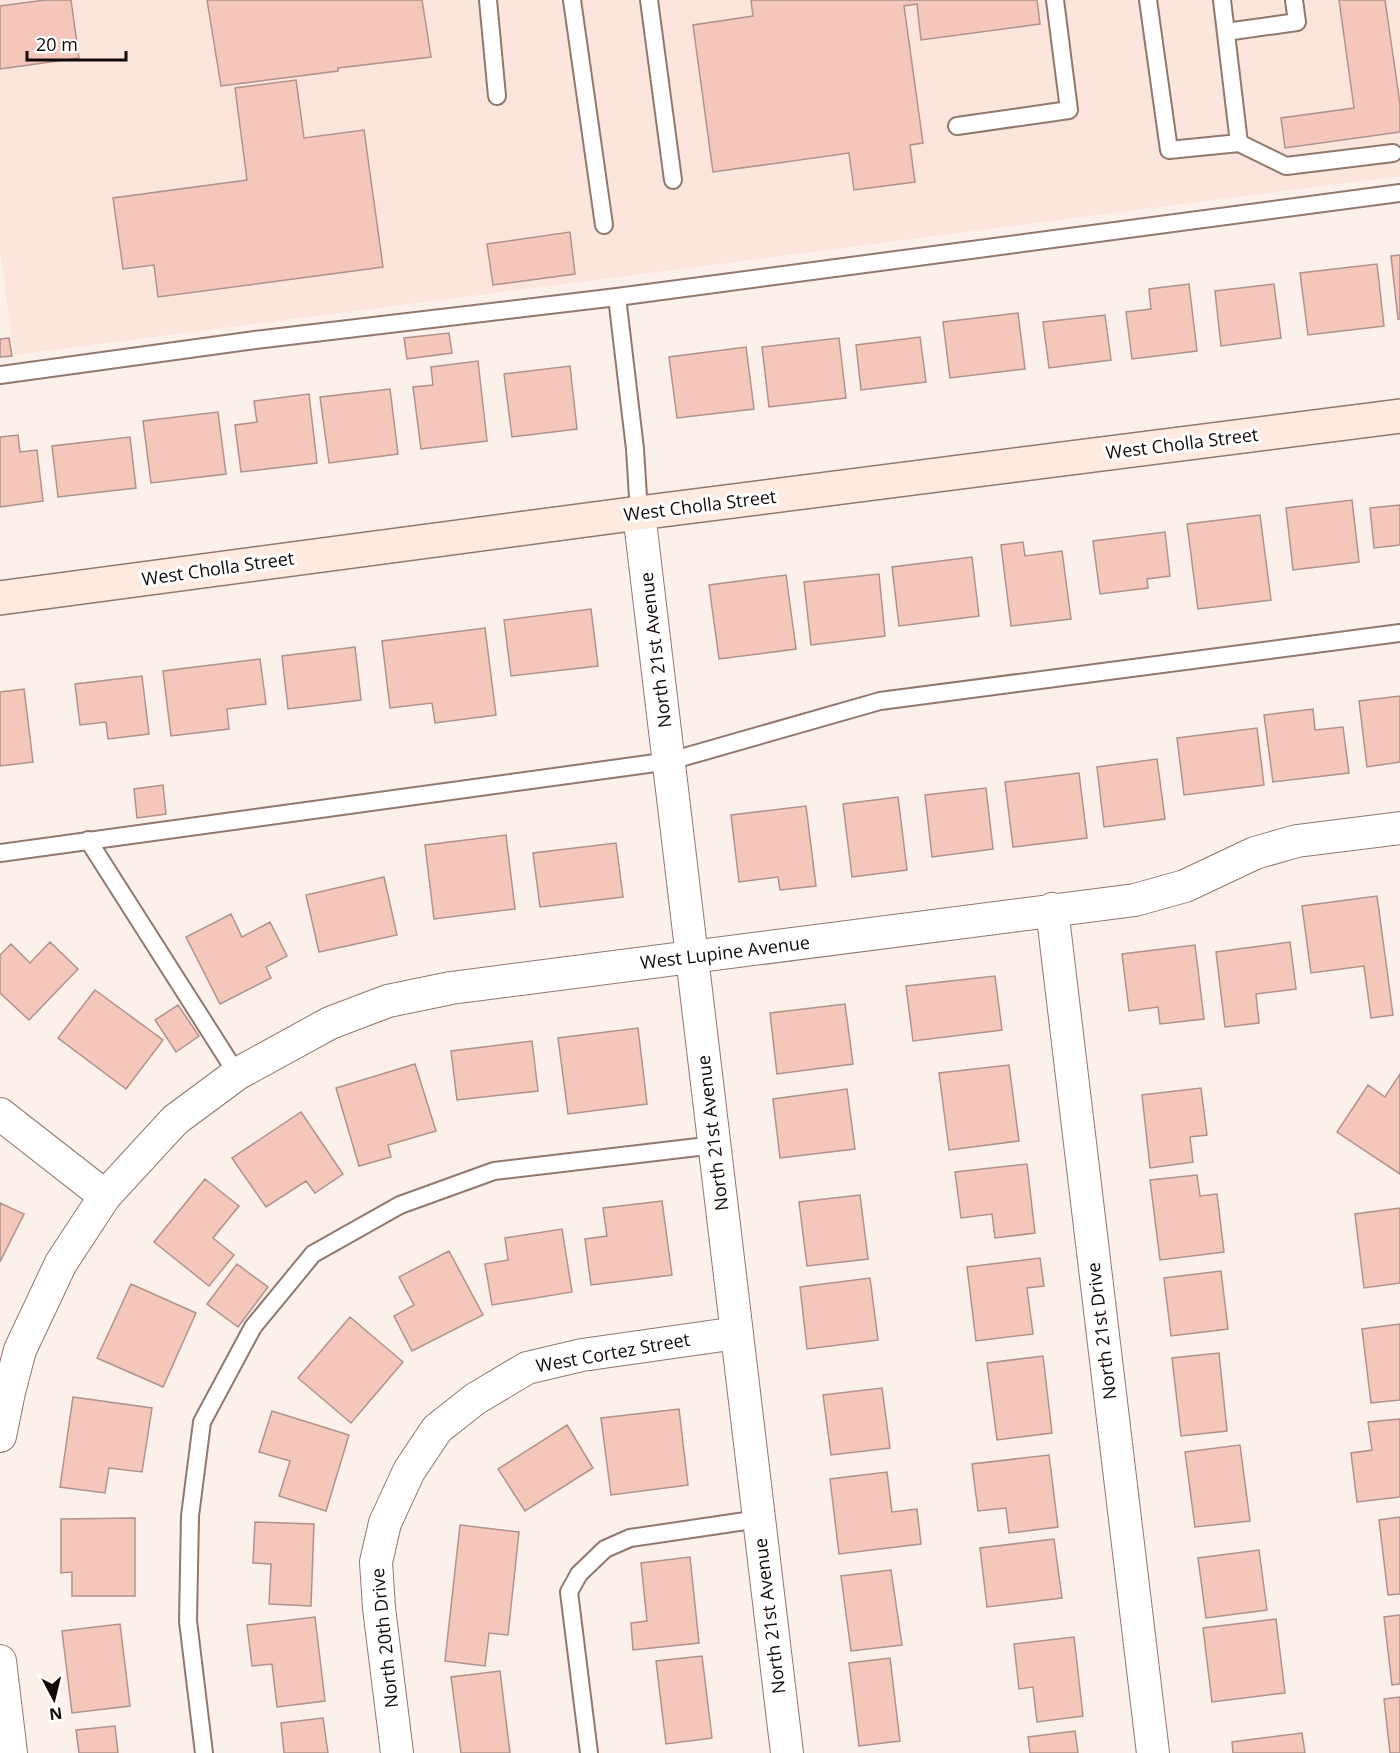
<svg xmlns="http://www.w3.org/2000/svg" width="1400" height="1753" viewBox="0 0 1400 1753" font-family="'Open Sans',sans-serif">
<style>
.built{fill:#fce5dc}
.building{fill:#f5c6ba;stroke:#af928b;stroke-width:1.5}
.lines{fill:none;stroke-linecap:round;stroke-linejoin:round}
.lane-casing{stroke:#91776c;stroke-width:20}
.street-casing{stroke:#91776c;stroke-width:34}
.secondary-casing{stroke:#91776c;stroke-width:36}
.lane{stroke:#fff;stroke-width:16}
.street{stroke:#fff;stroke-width:32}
.secondary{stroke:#ffeae0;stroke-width:33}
.labels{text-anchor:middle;stroke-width:6;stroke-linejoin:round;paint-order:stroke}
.street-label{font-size:18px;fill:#120906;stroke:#fff}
</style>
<rect width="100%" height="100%" fill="#fcf0eb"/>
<!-- built -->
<path class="built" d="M0 0H1400V176L14 355 0 250Z"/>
<!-- building -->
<path class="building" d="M45 0H71L79 58 0 69V6Z
M207 0H422L431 57 338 68V71L221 86Z
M751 0H1037L1040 24 921 40 917 4 904 6 923 143 910 145 915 182 854 190 849 153 713 172 693 25 753 16Z
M1339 0H1385L1400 104V132L1285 148 1281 118 1354 108Z
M296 80 304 138 364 130 383 267 158 297 154 265 123 269 113 198 247 180 235 88Z
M570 232 575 274 493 285 487 244Z
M1400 255V319H1398L1391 256Z
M1377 264 1384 326 1308 335 1300 273Z
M1189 284 1197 351 1132 359 1126 312 1151 309 1149 289Z
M1274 284 1281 338 1221 346 1215 291Z
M1018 313 1025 369 950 378 943 322Z
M1105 315 1111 360 1049 368 1043 322Z
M449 333 452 353 407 359 404 338Z
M920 337 926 382 861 390 856 345Z
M9 338 12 356 0 357V339Z
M839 338 846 398 769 407 762 347Z
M746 347 754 409 677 418 669 357Z
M478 361 487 441 421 449 413 387 433 385 431 367Z
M570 366 577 429 512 437 504 374Z
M390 389 398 454 329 463 320 397Z
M309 394 317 463 241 472 235 425 257 422 254 401Z
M218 412 226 474 151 483 143 421Z
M18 435 20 452 37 450 43 501 0 507V437Z
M130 437 136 488 58 497 52 446Z
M1352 500 1359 562 1293 570 1286 508Z
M1400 505V545L1374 548 1370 508Z
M1260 515 1271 600 1198 609 1187 524Z
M1165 532 1170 576 1147 579 1148 588 1100 594 1093 541Z
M1023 542 1025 556 1062 551 1071 619 1011 626 1001 545Z
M972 557 979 616 899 626 892 567Z
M879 574 885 636 811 645 804 582Z
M786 575 796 649 719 659 709 585Z
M591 609 598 666 511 676 504 620Z
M485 628 496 715 435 723 432 703 390 708 382 641Z
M355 647 361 700 288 709 282 656Z
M260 659 266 704 227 709 229 729 171 736 163 671Z
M142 676 149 734 108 739 106 722 80 725 75 684Z
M24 689 33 762 0 766V692Z
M1400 696V762L1367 767 1359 701Z
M1313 709 1315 730 1343 727 1349 773 1273 782 1264 715Z
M1257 728 1264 785 1184 795 1177 738Z
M1157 759 1165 819 1104 827 1097 767Z
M1079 773 1087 838 1013 847 1005 782Z
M163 785 166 814 137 818 134 789Z
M986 788 993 849 932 857 925 795Z
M898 797 907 870 852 877 843 804Z
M806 806 816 886 780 890 778 877 739 882 731 815Z
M506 835 515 909 434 919 425 845Z
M616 843 623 897 540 907 533 853Z
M384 877 397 935 319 952 306 895Z
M1377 896 1393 1015 1371 1018 1364 966 1311 973 1302 906Z
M231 914 242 937 270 922 287 956 266 967 271 978 220 1004 186 937Z
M50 942 78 969 29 1020 0 993V955L11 944 30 963Z
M1290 942 1296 989 1256 994 1259 1023 1225 1027 1216 952Z
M1195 945 1204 1019 1160 1024 1158 1007 1129 1011 1122 954Z
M995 976 1002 1030 913 1041 906 986Z
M95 990 163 1040 126 1089 58 1038Z
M845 1004 853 1064 777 1074 770 1013Z
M178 1005 199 1036 176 1052 155 1020Z
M638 1028 647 1104 568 1114 558 1038Z
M532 1041 538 1091 457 1100 451 1051Z
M415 1064 436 1131 388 1145 391 1157 359 1166 336 1088Z
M1009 1065 1019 1141 949 1150 939 1073Z
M1400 1074V1174L1337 1132 1368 1085 1385 1097Z
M1201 1088 1207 1135 1190 1137 1193 1162 1150 1168 1142 1095Z
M847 1089 855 1149 780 1158 773 1099Z
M301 1112 343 1174 315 1193 306 1181 266 1207 232 1158Z
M1027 1164 1035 1233 995 1238 992 1214 961 1218 955 1172Z
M1197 1175 1200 1196 1217 1194 1224 1252 1160 1260 1150 1180Z
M205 1179 239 1206 213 1238 234 1255 209 1286 154 1242Z
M860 1195 868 1259 807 1266 799 1202Z
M662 1201 672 1275 591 1285 585 1239 607 1236 603 1208Z
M0 1203 24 1214 0 1262Z
M1400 1208V1283L1364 1288 1355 1214Z
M562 1229 572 1292 492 1305 485 1264 508 1260 505 1238Z
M449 1251 483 1315 412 1351 394 1316 414 1305 399 1277Z
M1040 1258 1044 1286 1027 1288 1033 1334 976 1341 967 1267Z
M237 1264 268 1287 238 1327 207 1304Z
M1221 1271 1228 1329 1171 1336 1164 1278Z
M870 1278 878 1340 807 1349 800 1287Z
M131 1284 196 1313 163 1387 97 1358Z
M350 1317 403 1362 351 1423 298 1378Z
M1400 1324V1400L1371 1403 1362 1329Z
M1219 1353 1227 1431 1181 1436 1172 1358Z
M1043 1356 1052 1433 997 1440 987 1363Z
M882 1388 890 1448 831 1455 823 1395Z
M73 1397 152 1408 142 1472 109 1468 105 1493 60 1487Z
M679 1409 688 1485 611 1495 601 1418Z
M272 1411 349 1435 326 1511 279 1496 290 1461 259 1452Z
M1400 1419V1497L1357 1502 1351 1453 1372 1450 1368 1422Z
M567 1425 593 1468 525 1511 498 1469Z
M1240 1445 1250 1521 1195 1527 1185 1452Z
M1049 1455 1058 1527 1009 1533 1006 1508 978 1511 972 1464Z
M887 1472 892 1512 917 1509 921 1544 839 1554 830 1479Z
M1400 1517V1594L1388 1595 1379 1520Z
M135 1518V1596H72V1572L61 1573V1519Z
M255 1522 314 1524 311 1606 269 1604 271 1564 253 1563Z
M460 1525 519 1532 508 1635 489 1633 485 1666 445 1661Z
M1054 1539 1062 1598 987 1607 980 1548Z
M1259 1550 1267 1610 1206 1618 1198 1558Z
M690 1557 699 1643 633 1650 631 1623 647 1621 641 1563Z
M891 1570 902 1645 851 1651 841 1576Z
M1400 1615V1684L1392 1685 1384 1617Z
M315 1617 325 1701 277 1707 272 1664 252 1666 247 1625Z
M1276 1619 1285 1693 1212 1702 1203 1628Z
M120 1624 130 1706 72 1713 62 1631Z
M1074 1637 1083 1716 1037 1722 1033 1687 1019 1689 1014 1644Z
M702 1656 712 1738 666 1744 656 1661Z
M890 1658 900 1741 859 1746 849 1663Z
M500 1671 510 1753H461L451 1677Z
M1400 1697V1753H1390L1384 1699Z
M323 1718 328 1753H284L281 1723Z
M115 1726 118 1753H79L76 1730Z
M1075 1731 1078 1753H1030L1028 1737Z
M1302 1733 1305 1753H1233L1232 1742Z"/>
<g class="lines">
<!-- lane casing -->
<g class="lane-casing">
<path id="lane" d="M488 0 497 96
M572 0 604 225
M649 0 673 180
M1148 0 1169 150 1239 143
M1222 0 1239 143 1286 166 1393 153
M1226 32 1297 22 1294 0
M957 126 1069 110 1055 0
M617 297 635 449 639 513
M0 375 255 340 617 297 1400 193
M88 840 237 1074
M0 853 670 761 880 701 1400 633
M204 1753 188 1621 190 1516 202 1422 253 1327 313 1254 400 1205 494 1171 715 1145
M589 1753 569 1592 579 1574 605 1549 630 1538 759 1519"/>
</g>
<!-- street casing -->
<g class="street-casing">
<path id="street" d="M639 513 787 1753
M1052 909 1153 1753
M0 1114 105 1196
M0 1436 9 1392 20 1350 61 1263 105 1196 175 1120 237 1074 330 1023 388 1001 451 988 1135 900 1185 886 1255 853 1297 841 1400 828
M0 1661 11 1753
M397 1753 379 1608 376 1562 385 1523 409 1471 437 1429 475 1399 527 1368 582 1355 737 1333"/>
</g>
<!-- secondary casing -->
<g class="secondary-casing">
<path id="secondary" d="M0 598 639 513 1400 416"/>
</g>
<!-- lane -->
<use href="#lane" class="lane"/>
<!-- street -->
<use href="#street" class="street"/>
<!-- secondary -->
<use href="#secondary" class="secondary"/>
</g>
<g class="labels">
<!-- street labels -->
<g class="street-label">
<text transform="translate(1182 444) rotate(-7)" y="6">West Cholla Street</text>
<text transform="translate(700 506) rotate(-7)" y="6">West Cholla Street</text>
<text transform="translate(218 569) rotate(-8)" y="6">West Cholla Street</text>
<text transform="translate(656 650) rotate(-97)" y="6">North 21st Avenue</text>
<text transform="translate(725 953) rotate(-7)" y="6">West Lupine Avenue</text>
<text transform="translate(713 1133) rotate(-97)" y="6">North 21st Avenue</text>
<text transform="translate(1102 1331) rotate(-97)" y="6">North 21st Drive</text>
<text transform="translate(613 1353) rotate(-10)" y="6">West Cortez Street</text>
<text transform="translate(770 1616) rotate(-97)" y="6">North 21st Avenue</text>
<text transform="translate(385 1638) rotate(-96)" y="6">North 20th Drive</text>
</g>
</g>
<!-- north arrow -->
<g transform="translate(54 1699) rotate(173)" stroke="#ffffff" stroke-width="4.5" paint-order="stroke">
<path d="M0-4.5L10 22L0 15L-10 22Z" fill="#120906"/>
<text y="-9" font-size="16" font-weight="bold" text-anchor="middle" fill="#120906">N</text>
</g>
<!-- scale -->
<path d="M27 51v9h99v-9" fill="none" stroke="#120906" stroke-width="3"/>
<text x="36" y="51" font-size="18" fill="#120906" stroke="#ffffff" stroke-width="4.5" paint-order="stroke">20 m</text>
</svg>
